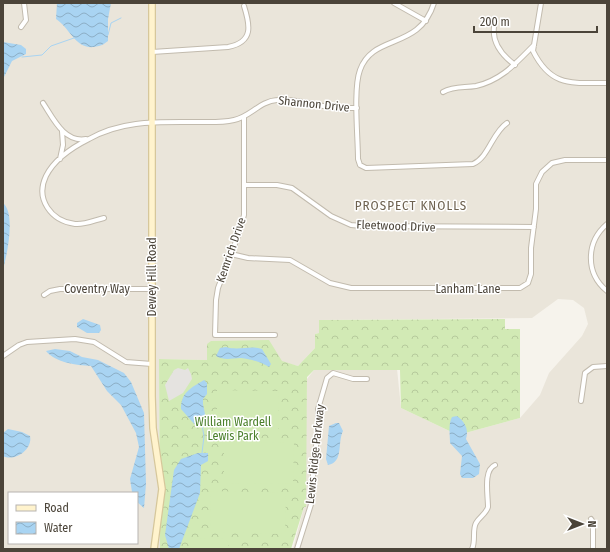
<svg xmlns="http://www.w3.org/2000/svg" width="610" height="552" viewBox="0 0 610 552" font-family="'Fira Sans Condensed',sans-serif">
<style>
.residential{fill:#eae5da;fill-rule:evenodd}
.forest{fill:url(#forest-crowns)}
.garden{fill:#d2eab5}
.parking{fill:#e5e3e0}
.water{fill:url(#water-waves)}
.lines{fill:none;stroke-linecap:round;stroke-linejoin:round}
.stream{stroke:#a9d4f2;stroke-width:1}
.street-casing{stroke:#c2bbae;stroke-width:6}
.secondary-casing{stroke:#d6c79b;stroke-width:8}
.street{stroke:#fff;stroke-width:4}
.secondary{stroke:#fff3cd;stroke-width:5.5}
.labels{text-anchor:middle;stroke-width:3;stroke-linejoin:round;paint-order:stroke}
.street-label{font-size:12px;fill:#4b4439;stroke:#fff}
.park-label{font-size:12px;fill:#4a7f2a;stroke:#fff}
.neighbourhood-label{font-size:13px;letter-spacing:1px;fill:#6e6250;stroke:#fff}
</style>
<defs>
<pattern id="forest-crowns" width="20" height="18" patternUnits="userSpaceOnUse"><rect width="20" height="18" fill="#d2eab5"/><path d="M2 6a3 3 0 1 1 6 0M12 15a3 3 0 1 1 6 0" fill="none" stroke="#b6ca9c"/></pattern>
<pattern id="water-waves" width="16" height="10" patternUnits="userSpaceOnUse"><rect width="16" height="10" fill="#a9d4f2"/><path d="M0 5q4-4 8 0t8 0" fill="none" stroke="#8caec5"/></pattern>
</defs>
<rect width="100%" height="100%" fill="#f6f3ec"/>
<!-- residential -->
<path class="residential" d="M3 3H607V549H293L304 507 307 379 314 370 396 359 401 408 458 435 520 418 540 395 549 373 582 336 588 324 584 308 573 300 558 299 532 318 319 320V333L315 334V348L298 366 207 344V360L159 359 160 549H3ZM9 493H137V543H9Z"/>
<!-- forest -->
<path class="forest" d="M505 319V329H520V418L458 435 401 408 400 370H314L307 377 306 507H304L291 549H160L159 359 207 360V344L211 341 269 340 282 361 298 366 315 348V334L319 333V320Z"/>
<!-- garden -->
<path class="garden" d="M217 390 279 391 278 432H217Z
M224 442 294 443 293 484 224 483Z
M211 491 286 493 285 534 210 532Z
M198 538 225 539 228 542V549H193L194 542Z"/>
<!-- parking -->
<path class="parking" d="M178 368 185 370 188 368 191 374 192 379 183 393 169 401 165 385 174 370Z"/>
<!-- water -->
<path class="water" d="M57 3H111L108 19V41C103 45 100 46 94 47 75 49 70 28 56 19Z
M3 42 21 45 26 49V54L12 61 3 79Z
M3 203C16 214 7 254 3 270Z
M83 319 100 325 101 330 99 333H87L77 327V323Z
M226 347C239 351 251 345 262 349L271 364 269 367C261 362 250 359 241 358 232 358 225 361 216 356L220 348Z
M55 349 70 351 82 357 98 360 124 373 131 382 144 413 146 484 144 508 137 502V493L132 492 130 479 139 447 136 433 121 405 107 391 91 366C76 365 56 363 46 351Z
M204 380 207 383V394L203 399V404L205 414 204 424 195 425 181 409C181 392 191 388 204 380Z
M457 416C465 422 469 429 466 439L480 464 479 474 473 478H462L460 474 462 456 450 443C450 435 448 424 452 417Z
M336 423H339L343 431C337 443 344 462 328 465L326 459 329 426Z
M8 429 22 432 30 436C33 449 15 462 3 456V433Z
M198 453H208V461L201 465 200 493 179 549H169L165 535 174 470 181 459Z"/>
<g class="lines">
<!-- stream -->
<path class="stream" d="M108 35 111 23 121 18
M22 57 42 55 51 46 74 38
M202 425 204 436 202 453"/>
<!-- street casing -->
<g class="street-casing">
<path id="street" d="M394 3 426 21
M434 3C419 51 373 33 360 70 353 89 358 137 358 159L360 165 366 168 473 164C489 157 492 133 507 123
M541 3 533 51C551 87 571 83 607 83
M21 27 26 20 24 3
M494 27C492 43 503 56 515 65
M152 52 228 47C254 42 250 25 244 6
M443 92C454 86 464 88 476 86 502 80 516 63 534 45
M43 103C53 118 64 143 86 139
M244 117V215L238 236 218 288 216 300 215 335H275
M60 159 63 145 62 131
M245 185H277L292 188 331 216 351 225 361 226 534 227
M104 218C95 220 85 225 75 224 51 221 35 199 46 176 54 160 73 147 89 139 122 120 158 122 195 122 208 122 221 123 234 120 250 117 260 101 277 100 295 98 312 105 330 107 339 108 348 108 357 108
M607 224C586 242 585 273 607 291
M231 254 248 258 290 260 330 283 351 288H520L528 283 531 274V248L536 209V184L542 172 552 163 565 160H607
M44 295 50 291 60 289H152
M3 356 19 345 27 342 75 339 94 342 126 362 152 364
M581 401 585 373 593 367 607 366
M591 519 593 522V549
M297 549 313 498V465L318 433V409L327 378 333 373 353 379H367
M472 549C476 541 472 530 476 523 480 516 486 514 488 507 488 495 483 470 495 465"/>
</g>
<!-- secondary casing -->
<g class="secondary-casing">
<path id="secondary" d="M152 3V396L153 428 162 489 154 549"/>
</g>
<!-- street -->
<use href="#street" class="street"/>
<!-- secondary -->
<use href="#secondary" class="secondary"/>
</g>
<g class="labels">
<!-- street labels -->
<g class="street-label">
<text transform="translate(314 104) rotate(6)" y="4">Shannon Drive</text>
<text transform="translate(396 226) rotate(2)" y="4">Fleetwood Drive</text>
<text transform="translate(231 250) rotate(-71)" y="4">Kemrich Drive</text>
<text transform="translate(152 277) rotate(-90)" y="4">Dewey Hill Road</text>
<text x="97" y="293">Coventry Way</text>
<text x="468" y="293">Lanham Lane</text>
<text transform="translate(315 454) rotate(-84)" y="4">Lewis Ridge Parkway</text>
</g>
<!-- park labels -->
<g class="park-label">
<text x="233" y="426">William Wardell<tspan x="233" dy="14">Lewis Park</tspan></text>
</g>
<!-- neighbourhood labels -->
<g class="neighbourhood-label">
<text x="411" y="210">PROSPECT KNOLLS</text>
</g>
</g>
<!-- border -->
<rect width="610" height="552" fill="none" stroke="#4b4439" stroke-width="8"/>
<!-- legend -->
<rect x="8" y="492" width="130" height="52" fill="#ffffff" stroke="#b7b4b0"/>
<rect x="16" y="505" width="20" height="6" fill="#fff3cd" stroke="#b7b4b0"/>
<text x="44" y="512" font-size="12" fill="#4b4439">Road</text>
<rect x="16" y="522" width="20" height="12" fill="url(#water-waves)" stroke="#b7b4b0"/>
<text x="44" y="532" font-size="12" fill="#4b4439">Water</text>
<!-- north arrow -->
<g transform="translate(582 524) rotate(90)" stroke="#ffffff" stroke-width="3" paint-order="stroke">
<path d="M0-3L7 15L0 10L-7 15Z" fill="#4b4439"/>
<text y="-6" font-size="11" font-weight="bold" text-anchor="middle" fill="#4b4439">N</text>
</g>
<!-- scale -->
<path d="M474 26v6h123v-6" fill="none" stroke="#4b4439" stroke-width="2"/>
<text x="480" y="26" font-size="12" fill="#4b4439" stroke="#ffffff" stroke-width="3" paint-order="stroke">200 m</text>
</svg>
